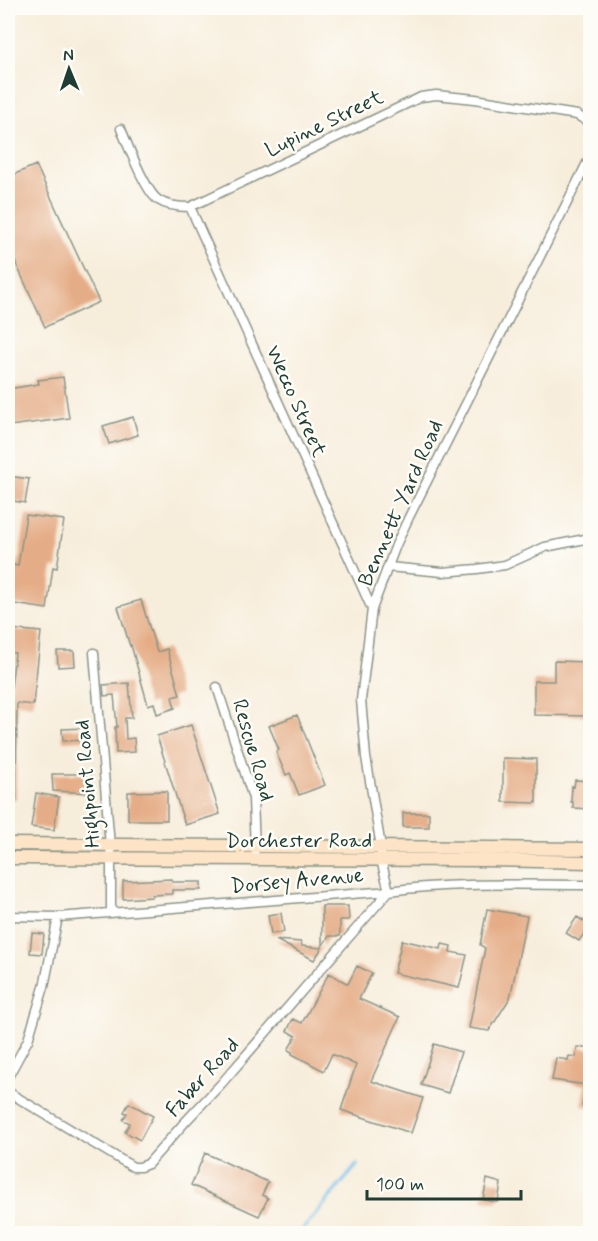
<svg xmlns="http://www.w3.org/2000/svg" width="598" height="1241" viewBox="0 0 598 1241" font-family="Mynerve,sans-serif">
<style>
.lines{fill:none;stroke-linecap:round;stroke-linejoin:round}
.stream{stroke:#70c0eb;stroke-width:3}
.building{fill:#e5ad87}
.minor-casing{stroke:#8b9588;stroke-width:11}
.secondary-casing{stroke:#8b9588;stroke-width:15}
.minor{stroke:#fff;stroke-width:8}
.secondary{stroke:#fee4c6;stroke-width:12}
.rail{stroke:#1f3d34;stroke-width:3;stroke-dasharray:9 4.5;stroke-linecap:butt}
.labels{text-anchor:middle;stroke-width:5;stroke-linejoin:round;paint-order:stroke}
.street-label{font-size:21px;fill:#1f3d34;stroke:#fdfcf7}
</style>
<rect width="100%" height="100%" fill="#fdfcf7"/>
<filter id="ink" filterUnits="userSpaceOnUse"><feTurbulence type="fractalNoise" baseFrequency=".0167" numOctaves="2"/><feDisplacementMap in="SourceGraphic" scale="12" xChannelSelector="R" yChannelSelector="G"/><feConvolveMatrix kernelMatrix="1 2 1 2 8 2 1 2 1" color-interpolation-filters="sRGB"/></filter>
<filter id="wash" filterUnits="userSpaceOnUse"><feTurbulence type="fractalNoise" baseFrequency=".008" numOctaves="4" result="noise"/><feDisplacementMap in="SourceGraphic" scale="24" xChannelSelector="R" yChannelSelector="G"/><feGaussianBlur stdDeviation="1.35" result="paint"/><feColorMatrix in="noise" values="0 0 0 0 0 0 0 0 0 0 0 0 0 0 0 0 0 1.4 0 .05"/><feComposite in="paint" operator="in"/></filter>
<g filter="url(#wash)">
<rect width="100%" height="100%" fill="#f7eddb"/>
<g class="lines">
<!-- stream -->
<path class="stream" d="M299 1234 357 1165"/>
</g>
<g id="blocks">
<!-- building -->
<path class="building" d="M36 165 99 302 45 327 8 246V177Z
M63 377 69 418 10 426 8 410V389L39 384 38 380Z
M133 417 138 435 109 444 103 426Z
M8 476 29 479 25 503 8 500Z
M26 515 64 520 57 568 53 567 47 609 8 603V564L18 566Z
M141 600 157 652 167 649 180 695 172 697 175 708 157 714 154 703 148 705 131 645 130 646 118 607Z
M10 629 41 632 33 705 17 703 16 799H8V715L15 653 8 652Z
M57 651H74L75 666 58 667Z
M554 661 591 662V716L534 715V681H554Z
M129 683 132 718H125L126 739 134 738 135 752 116 753 115 727H117L114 695 104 696 103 685Z
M297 715 325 785 299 795 290 773 286 775 276 752 279 750 269 726Z
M191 725 220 814 185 825 157 736Z
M86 728 87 740 63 741 62 729Z
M503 758 536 759V803L503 802Z
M52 774H91V793L53 791Z
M575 780 591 781V809L573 808V802H571L572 786 574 787Z
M167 791V820H128V792Z
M36 793 59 797 54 830 31 827Z
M403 813H429V827H403Z
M172 879V882H201V890H172V894L152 895V897L123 899V881Z
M322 906H348L349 920H340V936H329L322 946Z
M487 909 527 916 510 998 489 1031 469 1028 485 948 480 945Z
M281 913 284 932 271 934 268 915Z
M577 917 590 925 579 941 566 933Z
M32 933 44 934 42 954 30 953Z
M276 940 301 942 302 946 322 948 314 960Z
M402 940 441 949 442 944 451 946 450 952 467 955 459 988 394 973Z
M357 966 372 973 359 999 400 1017 371 1081 423 1098 411 1133 341 1110 356 1065 332 1054 324 1071 292 1054V1052L288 1050 296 1036 287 1031 293 1019 302 1023 329 973 348 984Z
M434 1044 461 1052 448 1093 421 1085Z
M577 1047 591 1049V1107L582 1106 586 1085 552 1080 556 1058 568 1060 569 1056 576 1057Z
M129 1103 153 1116 140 1140 125 1132 130 1123 123 1120 127 1113 124 1112Z
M205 1153 268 1182 262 1195 268 1198 259 1216 191 1185Z
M487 1179 501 1183 498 1202 483 1200Z"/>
</g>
</g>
<g filter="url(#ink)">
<use href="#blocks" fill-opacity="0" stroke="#8b9588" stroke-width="1.5"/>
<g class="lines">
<!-- minor casing -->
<g class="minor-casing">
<path id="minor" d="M121 129C128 145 145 191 158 200 167 206 179 207 190 207L421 97 436 95 475 99 577 115 590 123
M190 207 372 609
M388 567 443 572 477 569 505 565 545 547 590 538
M94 653 111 858V913
M217 687 253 798 255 850
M389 891 381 860V847L366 757 361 700 372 609 396 545 409 517 590 157
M8 916 58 917 389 891C455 882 523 885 590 885
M8 1077 28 1040 44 987 58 917
M8 1092 133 1167H140L148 1164 185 1122 221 1084 389 891"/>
</g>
<!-- secondary casing -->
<g class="secondary-casing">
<path id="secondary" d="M8 844 590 849
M8 858 485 860 590 862"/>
</g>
<!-- minor -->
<use href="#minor" class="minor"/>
<!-- secondary -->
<use href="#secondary" class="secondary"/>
<!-- rail -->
<path class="rail" d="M8 9 11 8"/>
</g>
</g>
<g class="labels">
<!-- street labels -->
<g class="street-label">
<text transform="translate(324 123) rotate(-26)" y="7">Lupine Street</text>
<text transform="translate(297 401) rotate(66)" y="7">Wecco Street</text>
<text transform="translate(400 503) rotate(-66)" y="7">Bennett Yard Road</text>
<text transform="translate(254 750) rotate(74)" y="7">Rescue Road</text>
<text transform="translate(87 784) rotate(-95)" y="7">Highpoint Road</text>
<text x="299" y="847">Dorchester Road</text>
<text transform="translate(297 880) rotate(-5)" y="7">Dorsey Avenue</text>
<text transform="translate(202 1077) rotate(-48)" y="7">Faber Road</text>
</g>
</g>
<!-- margin -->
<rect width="598" height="1241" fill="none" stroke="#fdfcf7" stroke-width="30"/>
<!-- north arrow -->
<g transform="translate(69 69) rotate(358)" stroke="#fdfcf7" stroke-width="4.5" paint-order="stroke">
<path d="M0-4.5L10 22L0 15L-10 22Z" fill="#1f3d34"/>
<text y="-9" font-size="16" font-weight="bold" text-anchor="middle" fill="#1f3d34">N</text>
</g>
<!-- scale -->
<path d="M367 1190v9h154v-9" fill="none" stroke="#1f3d34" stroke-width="3"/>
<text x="376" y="1190" font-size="18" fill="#1f3d34" stroke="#fdfcf7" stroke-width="4.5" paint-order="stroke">100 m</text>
</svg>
